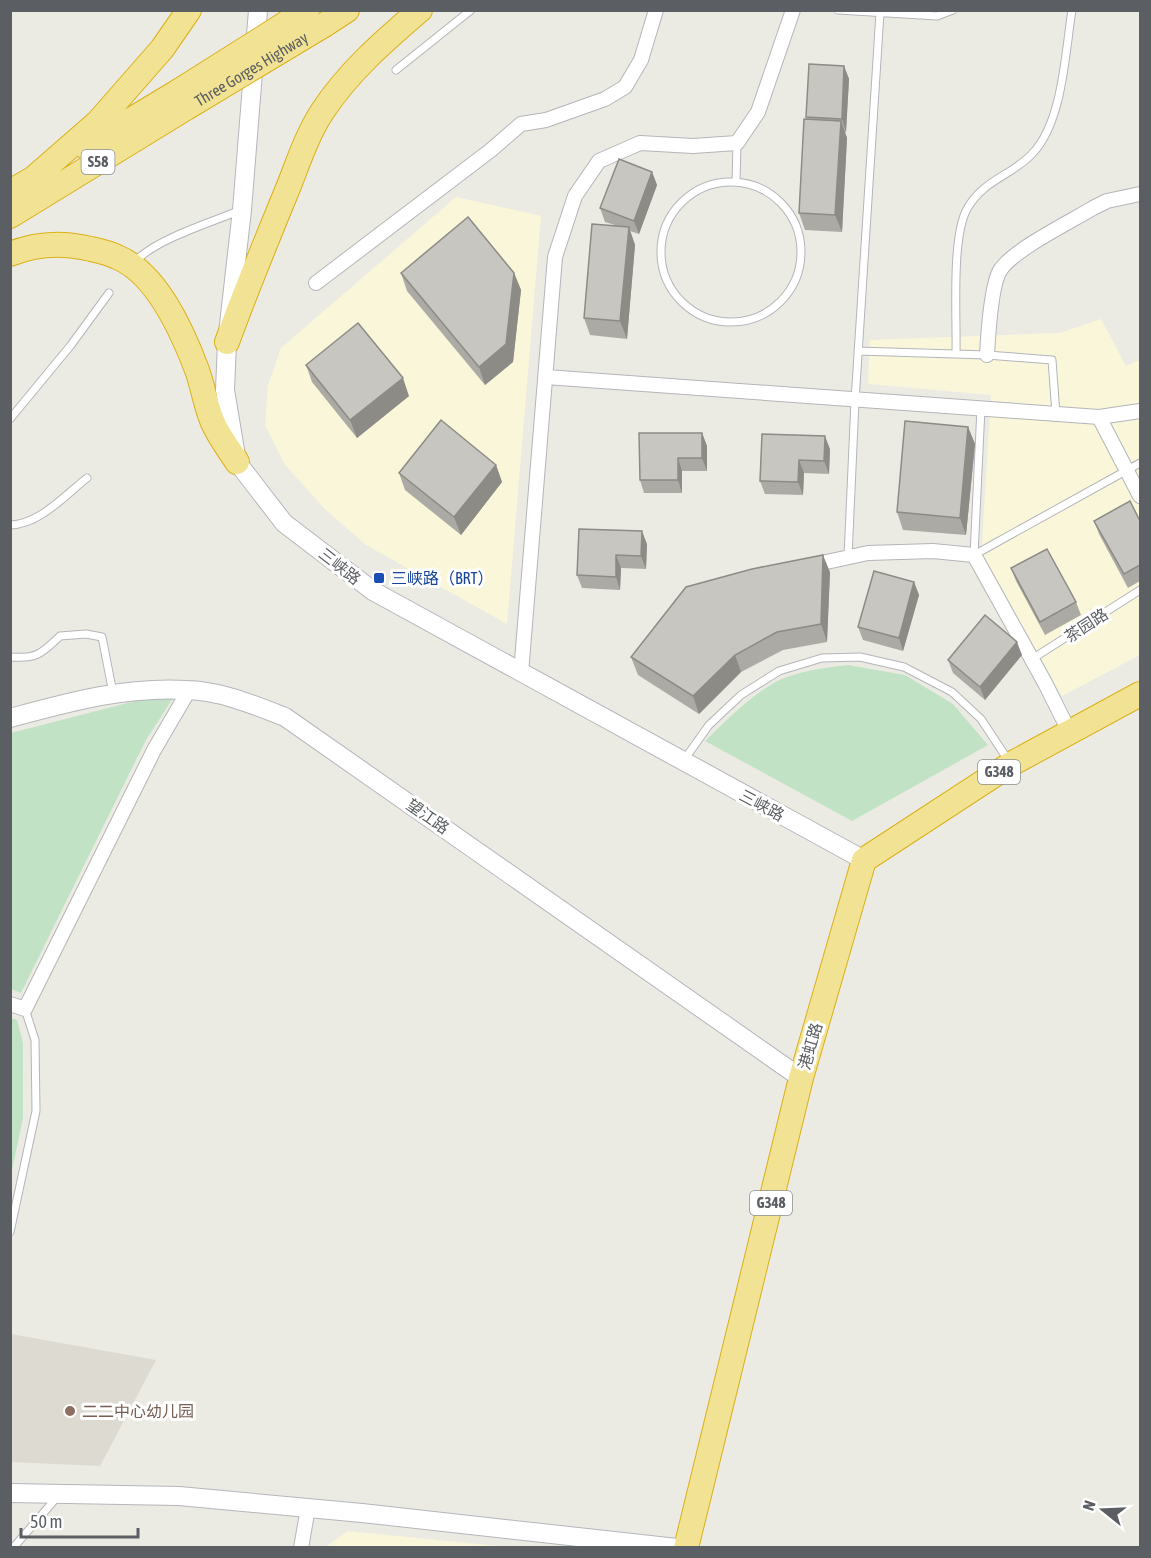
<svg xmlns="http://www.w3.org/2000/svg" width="1151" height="1558" viewBox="0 0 1151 1558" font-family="'Asap Condensed','Noto Sans SC',sans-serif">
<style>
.commercial{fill:#faf6da}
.education{fill:#dcdad1}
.green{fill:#c2e2c5}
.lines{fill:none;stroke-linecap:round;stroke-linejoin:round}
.lane-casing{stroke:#b3b5b9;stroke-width:9}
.street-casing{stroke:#b3b5b9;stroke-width:16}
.secondary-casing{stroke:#b4b6bc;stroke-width:20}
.highway-casing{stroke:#daaf16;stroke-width:26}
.lane{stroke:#fff;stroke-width:7}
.street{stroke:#fff;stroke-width:14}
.secondary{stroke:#fff;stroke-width:18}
.highway{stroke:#f2e394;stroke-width:24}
.highway-bridge-casing{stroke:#daaf16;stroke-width:26;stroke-linecap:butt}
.highway-bridge{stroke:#f2e394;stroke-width:24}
.wall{fill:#acaaa5}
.shaded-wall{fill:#8c8b86}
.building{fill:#c8c6c0;stroke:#8c8b86;stroke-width:1.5}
.transit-dot{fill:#1a4fb4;stroke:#fff;stroke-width:2}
.education-dot{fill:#8d6e63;stroke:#fff;stroke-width:2}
.labels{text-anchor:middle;stroke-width:6;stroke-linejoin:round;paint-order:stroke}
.shield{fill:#fff;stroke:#8c8e91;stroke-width:1.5}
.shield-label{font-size:15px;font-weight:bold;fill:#5b5e62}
.street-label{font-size:16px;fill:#5b5e62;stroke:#fff}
.transit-label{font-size:16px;fill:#164399;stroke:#fff;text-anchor:start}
.education-label{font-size:16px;fill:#785e54;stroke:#fff;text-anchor:start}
</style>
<rect width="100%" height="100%" fill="#ecebe3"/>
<!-- commercial -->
<path class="commercial" d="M456 197 541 216 507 624 366 545 325 509 285 465 265 425 268 385 281 348Z
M1101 319 1126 366 1140 360V655L1062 696 984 558 982 544 991 395 868 384 870 340 1060 333Z
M348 1531 508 1547H325Z"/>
<!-- education -->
<path class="education" d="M11 1334 156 1360 100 1466 11 1462Z"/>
<!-- green -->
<path class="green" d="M848 665 905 675 953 704 988 745 852 821 705 741C726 721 747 699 772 684 792 672 826 667 848 665Z
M170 692 175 695 146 740 21 993 11 989V733Z
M11 1018 17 1020 23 1043V1118L11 1175Z"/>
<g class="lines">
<!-- lane casing -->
<g class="lane-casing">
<path id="lane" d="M838 10 937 16 953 10
M396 70 471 10
M736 182 737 143
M661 252a70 70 0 1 1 140 0a70 70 0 1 1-140 0Z
M140 257C163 237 212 222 241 210
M858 351 987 355 1052 360 1056 414
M956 354C957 319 951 238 967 209 983 180 1011 176 1032 154 1063 122 1065 53 1072 10
M10 419 71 345 109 293
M10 525C40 524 64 496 87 478
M974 555 1140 463
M974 555 981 408
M848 557 855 401 880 13
M10 657C37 659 41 654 60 636L86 634 102 637 113 693
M1032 659 1140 590
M684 760 709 725 741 695 779 671 822 658 860 657 904 667 952 692 981 719 1008 760
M10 1232 36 1111 35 1040 25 1009
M13 1548 58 1496"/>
</g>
<!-- street casing -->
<g class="street-casing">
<path id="street" d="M316 283 491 150 521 124 546 120 605 99 625 87 641 60 656 10
M987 355C988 337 991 282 1001 269 1015 249 1070 222 1093 208L1107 201 1140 194
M546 377 1099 417 1140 411
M1099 417 1140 496
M808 566 868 553 933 551 974 555 1045 683 1070 733
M521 673 555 257 575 196 599 161 640 143 693 146 737 143 758 112 793 10
M10 1004 25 1009 154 750 189 690
M301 1548 308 1508"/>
</g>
<!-- secondary casing -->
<g class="secondary-casing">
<path id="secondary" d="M258 10 242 210 227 342 225 390 237 462 284 523 373 591 864 860
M10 718C69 702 126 686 188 690 221 691 254 705 285 717L801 1078
M10 1493 179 1496 362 1513 677 1548"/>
</g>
<!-- highway casing -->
<g class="highway-casing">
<path id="highway" d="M324 25 347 10
M86 147 179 91
M35 177 98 122 162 49 189 10
M10 192 48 170
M10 216 186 108
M10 254C37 243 63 242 91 249 100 251 109 253 117 257 157 273 183 333 197 370 204 389 206 410 215 427 221 439 230 451 237 462
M227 342C246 290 267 239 288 188 298 163 307 135 322 112 348 72 384 41 420 10
M686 1548 801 1078 864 860 1011 764 1140 694"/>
</g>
<!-- lane -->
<use href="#lane" class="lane"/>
<!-- street -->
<use href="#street" class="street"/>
<!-- secondary -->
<use href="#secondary" class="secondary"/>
<!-- highway -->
<use href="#highway" class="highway"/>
<!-- highway-bridge casing -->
<g class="highway-bridge-casing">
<g id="highway-bridge">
<path d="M179 91 307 10"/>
<path id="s1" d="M186 108 324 25"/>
</g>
</g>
<!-- highway-bridge -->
<use href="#highway-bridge" class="highway-bridge"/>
</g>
<!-- wall -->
<path class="wall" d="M844 66 849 79 846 132H845L847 138 842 232 805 230 799 213 807 119 806 117Z
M652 172 657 185 639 234 630 231 635 245 627 339 590 335 584 318 618 226 605 222 600 208Z
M401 273H514L521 290 513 362 485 385 407 291Z
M306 365 409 396 357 438 312 382Z
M968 427 975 444 966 535 903 530 897 512Z
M702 433 707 446V471H682V493H644L640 480Z
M762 434 830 449 829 474 804 473 803 495 765 494 760 481Z
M496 465 502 482 461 535 405 490 399 473Z
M1094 521H1140V581L1128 588 1099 534Z
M579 529 647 544 646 569 621 568 620 590 582 588 577 575Z
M1011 568 1076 602 1081 615 1045 635 1016 581Z
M830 572 827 642 783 650 741 672 699 714 638 675 631 657Z
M914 582 919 595 903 651 863 640 858 627Z
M1022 655 985 700 953 673 948 660Z"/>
<!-- shaded-wall -->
<path class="shaded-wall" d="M844 66 849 79 846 132 842 119Z
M841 121 847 138 842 232 835 215Z
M652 172 657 185 639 234 634 221Z
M629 227 635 245 627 339 620 321Z
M514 273 521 290 513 362 485 385 479 367Z
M403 378 409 396 357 438 350 420Z
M968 427 975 444 966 535 960 518Z
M702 433 707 446V471L702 458Z
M825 436 830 449 829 474 824 461Z
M678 458 682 471V493L678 480Z
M799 460 804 473 803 495 798 482Z
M496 465 502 482 461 535 454 517Z
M642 531 647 544 646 569 641 556Z
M616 555 621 568 620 590 616 577Z
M823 555 830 572 827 642 821 624Z
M914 582 919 595 903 651 899 638Z
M1017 642 1022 655 985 700 980 687Z
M735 655 741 672 699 714 693 696Z"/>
<!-- building -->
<path class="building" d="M809 64 844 66 842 119 806 117Z
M804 119 841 121 835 215 799 213Z
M619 159 652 172 634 221 600 208Z
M468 217 514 273 506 344 479 367 401 273Z
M592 224 629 227 620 321 584 318Z
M358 323 403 378 350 420 306 365Z
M441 420 496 465 454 517 399 473Z
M905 421 968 427 960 518 897 512Z
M639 433H702V458H678V480H640Z
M762 434 825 436 824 461 799 460 798 482 760 481Z
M1130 501 1140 521V565L1124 574 1094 521Z
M579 529 642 531 641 556 616 555V577L577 575Z
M1047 549 1076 602 1040 622 1011 568Z
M823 555 821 624 777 632 735 655 693 696 631 657 686 587 752 569Z
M874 571 914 582 899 638 858 627Z
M985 615 1017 642 980 687 948 660Z"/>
<!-- markers -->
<rect class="transit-dot" x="373" y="572" width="12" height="12" rx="3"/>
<circle class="education-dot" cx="70" cy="1411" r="6"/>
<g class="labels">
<!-- shield labels -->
<g class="shield">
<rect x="81.5" y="150" width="33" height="24" rx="4.5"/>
<rect x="978" y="760" width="42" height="24" rx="4.5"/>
<rect x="750" y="1191" width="42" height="24" rx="4.5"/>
</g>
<g class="shield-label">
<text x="98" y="167">S58</text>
<text x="999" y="777">G348</text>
<text x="771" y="1208">G348</text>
</g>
<!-- street labels -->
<g class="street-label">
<text dy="6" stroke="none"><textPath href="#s1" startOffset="76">Three Gorges Highway</textPath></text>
<text transform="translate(340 566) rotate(38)" y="6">三峡路</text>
<text transform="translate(1086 625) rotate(-33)" y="6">茶园路</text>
<text transform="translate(762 805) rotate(28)" y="6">三峡路</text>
<text transform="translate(428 816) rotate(35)" y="6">望江路</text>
<text transform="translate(810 1046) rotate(-74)" y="6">港虹路</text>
</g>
<!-- transit labels -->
<g class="transit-label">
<text x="391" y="584">三峡路（BRT）</text>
</g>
<!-- education labels -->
<g class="education-label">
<text x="82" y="1417">二二中心幼儿园</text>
</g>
</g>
<!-- border -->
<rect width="1151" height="1558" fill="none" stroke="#5b5e62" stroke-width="24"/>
<!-- north arrow -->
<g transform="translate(1103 1510) rotate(288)" stroke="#ffffff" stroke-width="4.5" paint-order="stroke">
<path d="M0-4.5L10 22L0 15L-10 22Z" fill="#5b5e62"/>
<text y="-9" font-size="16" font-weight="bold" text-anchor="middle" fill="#5b5e62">N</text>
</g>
<!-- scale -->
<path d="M21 1528v9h117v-9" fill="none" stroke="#5b5e62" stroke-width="3"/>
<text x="30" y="1528" font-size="18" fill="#5b5e62" stroke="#ffffff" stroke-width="4.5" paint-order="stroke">50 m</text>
</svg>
